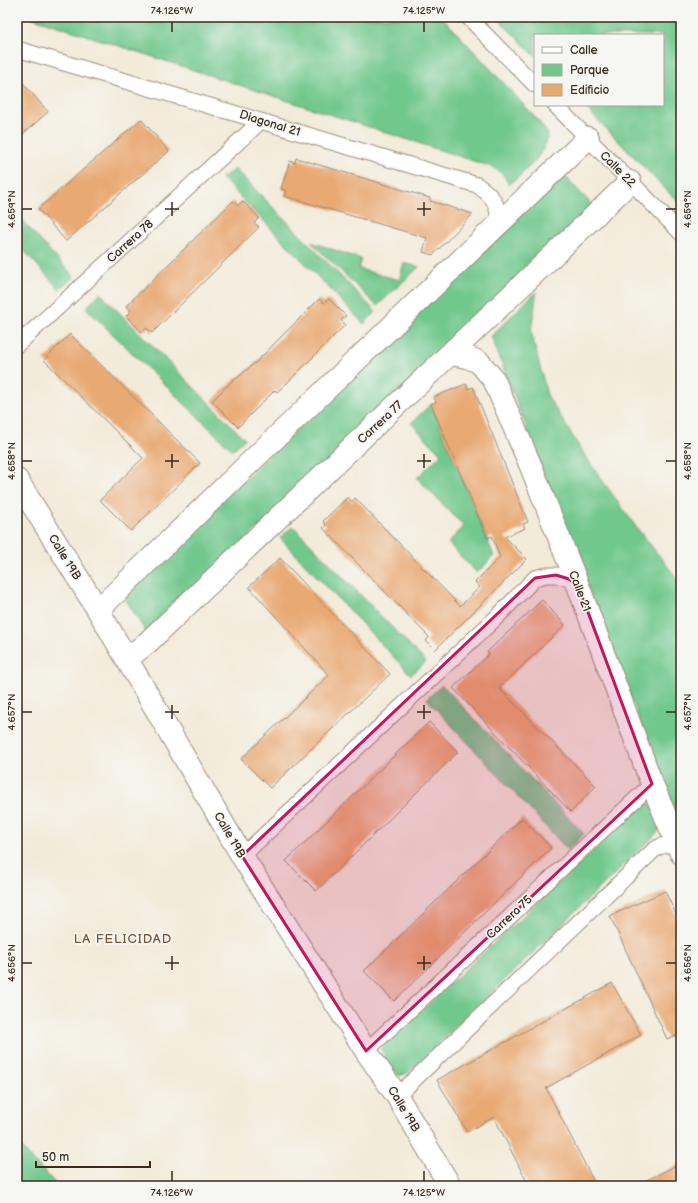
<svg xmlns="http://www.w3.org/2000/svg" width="698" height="1203" viewBox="0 0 698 1203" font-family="'Balsamiq Sans',sans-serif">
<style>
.green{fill:#71c88d;stroke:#567956}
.building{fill:#e9a973}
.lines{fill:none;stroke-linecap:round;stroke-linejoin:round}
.street-casing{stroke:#978a7c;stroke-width:17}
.secondary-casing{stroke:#978a7c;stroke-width:24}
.street{stroke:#fff;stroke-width:15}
.secondary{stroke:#fff;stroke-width:22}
.marked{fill:#c2185b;fill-opacity:0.2;stroke:#c2185b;stroke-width:3;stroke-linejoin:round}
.ticks{fill:none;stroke:#3b2a1e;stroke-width:1.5}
.labels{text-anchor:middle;stroke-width:3.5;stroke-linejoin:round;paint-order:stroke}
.street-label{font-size:12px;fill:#3b2a1e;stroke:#f6f6f2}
.neighbourhood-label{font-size:13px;letter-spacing:1px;fill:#78563c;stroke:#f6f6f2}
.neatline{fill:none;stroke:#3b2a1e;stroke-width:1.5}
.ticks-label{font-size:10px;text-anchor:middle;fill:#3b2a1e}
</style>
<rect width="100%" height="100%" fill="#f6f6f2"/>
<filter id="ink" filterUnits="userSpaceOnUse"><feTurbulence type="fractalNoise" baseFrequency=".025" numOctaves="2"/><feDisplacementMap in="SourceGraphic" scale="8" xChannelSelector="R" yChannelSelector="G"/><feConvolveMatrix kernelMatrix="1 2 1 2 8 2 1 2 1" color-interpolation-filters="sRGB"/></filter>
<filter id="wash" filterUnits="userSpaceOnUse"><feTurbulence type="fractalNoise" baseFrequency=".012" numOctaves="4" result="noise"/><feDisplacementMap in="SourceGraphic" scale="16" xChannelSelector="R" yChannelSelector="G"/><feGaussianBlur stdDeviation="0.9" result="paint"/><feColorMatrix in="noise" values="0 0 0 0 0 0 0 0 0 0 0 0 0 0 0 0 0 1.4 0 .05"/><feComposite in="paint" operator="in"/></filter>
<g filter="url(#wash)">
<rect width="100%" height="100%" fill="#f3ebda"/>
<!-- green -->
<path class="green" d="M30 17H442L537 119 548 134C544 157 526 170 509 185L503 174 492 167Z
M496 17H679L681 19V205L583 105H663V35H535V56Z
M235 169 376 312 364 324 222 178Z
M563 174 594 207 147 634 123 595Z
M17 215 74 277 59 289 17 243Z
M311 242 361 259 359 269 399 280 404 263 419 267 377 306Z
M537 291 531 331 547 395 585 456 636 527 681 583V827L491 336Z
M100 293 245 439 232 450 86 308Z
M431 404 494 556 477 573 448 543 464 526 417 478 441 454 411 423Z
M293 526 426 662 411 675 280 538Z
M442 685 584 834 568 850 427 699Z
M647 802 651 804 662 828 657 833 408 1073 399 1076C391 1068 385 1059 382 1049L386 1043 644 804Z
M17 1143 58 1186H17Z"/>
<g id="blocks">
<!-- building -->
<path class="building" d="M17 76 48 112 17 139Z
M141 119 169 151 66 241 38 209Z
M296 158 430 198V201L473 214 433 255 423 252 427 238 284 196 286 191 281 189 290 161 295 163Z
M233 201 238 206 242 201 253 211 259 218 254 223 259 227 152 333 147 328 142 332 126 316 131 311 126 306Z
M319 299 324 303 329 299 346 316 341 320 345 325 286 384 277 392 275 390 238 427 212 401 235 378 236 379 257 361Z
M70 334 200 463 131 531 100 500 143 458 44 360Z
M466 384 468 389 473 387 528 522 523 524 525 528 505 537 527 559 435 650 426 641 429 637 323 528 326 525 323 521 348 497 352 502 355 498 460 606 480 587 475 582 500 557 492 536 487 538 431 404 436 402 434 397Z
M280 558 390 674 270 788 241 759 329 675 249 587Z
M542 600 565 625 499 688 596 786 571 812 453 688 489 654 487 652Z
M429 722 458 752 316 891 286 861Z
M522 818 551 848 394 1001 364 971Z
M665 891 681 925V1033L667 1039 610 916Z
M612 983 641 1035 546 1088 596 1186H529L494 1117 467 1132 437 1080Z
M681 1163V1186H635Z"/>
</g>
</g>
<g filter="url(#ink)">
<use href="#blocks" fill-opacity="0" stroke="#978a7c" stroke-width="1"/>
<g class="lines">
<!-- street casing -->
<g class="street-casing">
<path id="street" d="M468 17 535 85
M17 49 477 185C494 197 498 203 499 224
M555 105 681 233
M17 345 261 121
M242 856 498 616 535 578 546 575H556L569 579 579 588
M366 1051 652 784
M397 1096 654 850C662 844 670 843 679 848"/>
</g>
<!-- secondary casing -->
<g class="secondary-casing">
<path id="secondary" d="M451 354 467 357 479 362 494 380 532 469 579 588 652 784 681 853
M17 480 98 610 242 856 366 1051 397 1096 450 1186
M98 610 266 447 588 138
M127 659 147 643C309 490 470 336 630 182"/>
</g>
<!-- street -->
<use href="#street" class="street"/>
<!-- secondary -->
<use href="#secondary" class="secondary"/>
</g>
</g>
<!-- marked area -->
<path class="marked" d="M556 575 569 579 579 588 652 784 366 1051 242 856 535 578Z"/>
<!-- ticks -->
<path class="ticks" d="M172 22V32M424 22V32M172 202V216M424 202V216M22 209H32M165 209H179M417 209H431M666 209H676M172 454V468M424 454V468M22 461H32M165 461H179M417 461H431M666 461H676M172 705V719M424 705V719M22 712H32M165 712H179M417 712H431M666 712H676M172 956V970M424 956V970M22 963H32M165 963H179M417 963H431M666 963H676M172 1171V1181M424 1171V1181"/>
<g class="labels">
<!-- street labels -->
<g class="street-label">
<text transform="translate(270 123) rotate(17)" y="4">Diagonal 21</text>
<text transform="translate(618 169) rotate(45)" y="4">Calle 22</text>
<text transform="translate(130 241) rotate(-42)" y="4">Carrera 78</text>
<text transform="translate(380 422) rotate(-43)" y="4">Carrera 77</text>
<text transform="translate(65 557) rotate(58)" y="4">Calle 19B</text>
<text transform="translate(580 591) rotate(69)" y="4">Calle 21</text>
<text transform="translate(230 835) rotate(60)" y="4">Calle 19B</text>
<text transform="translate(509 917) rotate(-43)" y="4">Carrera 75</text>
<text transform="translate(404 1109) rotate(59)" y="4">Calle 19B</text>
</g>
<!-- neighbourhood labels -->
<g class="neighbourhood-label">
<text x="123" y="943">LA FELICIDAD</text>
</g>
</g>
<!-- margin -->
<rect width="698" height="1203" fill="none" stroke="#f6f6f2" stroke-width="44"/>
<!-- legend -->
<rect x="534" y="34" width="130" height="72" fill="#f6f6f2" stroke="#aba49d"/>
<rect x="542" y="47" width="20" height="6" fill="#ffffff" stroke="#aba49d"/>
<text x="570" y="54" font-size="12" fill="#3b2a1e">Calle</text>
<rect x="542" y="64" width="20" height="12" fill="#71c88d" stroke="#aba49d"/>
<text x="570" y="74" font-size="12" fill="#3b2a1e">Parque</text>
<rect x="542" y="84" width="20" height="12" fill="#e9a973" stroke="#aba49d"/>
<text x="570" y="94" font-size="12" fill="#3b2a1e">Edificio</text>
<!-- scale -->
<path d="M36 1161v6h114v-6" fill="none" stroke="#3b2a1e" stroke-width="2"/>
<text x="42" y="1161" font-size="12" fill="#3b2a1e" stroke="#f6f6f2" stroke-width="3" paint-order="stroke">50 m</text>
<rect x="22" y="22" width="654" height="1159" class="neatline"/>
<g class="ticks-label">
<text x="172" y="14">74.126°W</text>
<text x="424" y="14">74.125°W</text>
<text transform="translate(11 209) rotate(-90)" y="4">4.659°N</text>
<text transform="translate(687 209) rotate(-90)" y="4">4.659°N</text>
<text transform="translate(11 461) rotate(-90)" y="4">4.658°N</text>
<text transform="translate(687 461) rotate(-90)" y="4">4.658°N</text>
<text transform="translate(11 712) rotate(-90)" y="4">4.657°N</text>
<text transform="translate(687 712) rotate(-90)" y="4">4.657°N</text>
<text transform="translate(11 963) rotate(-90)" y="4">4.656°N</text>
<text transform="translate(687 963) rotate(-90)" y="4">4.656°N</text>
<text x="172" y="1196">74.126°W</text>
<text x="424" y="1196">74.125°W</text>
</g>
</svg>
